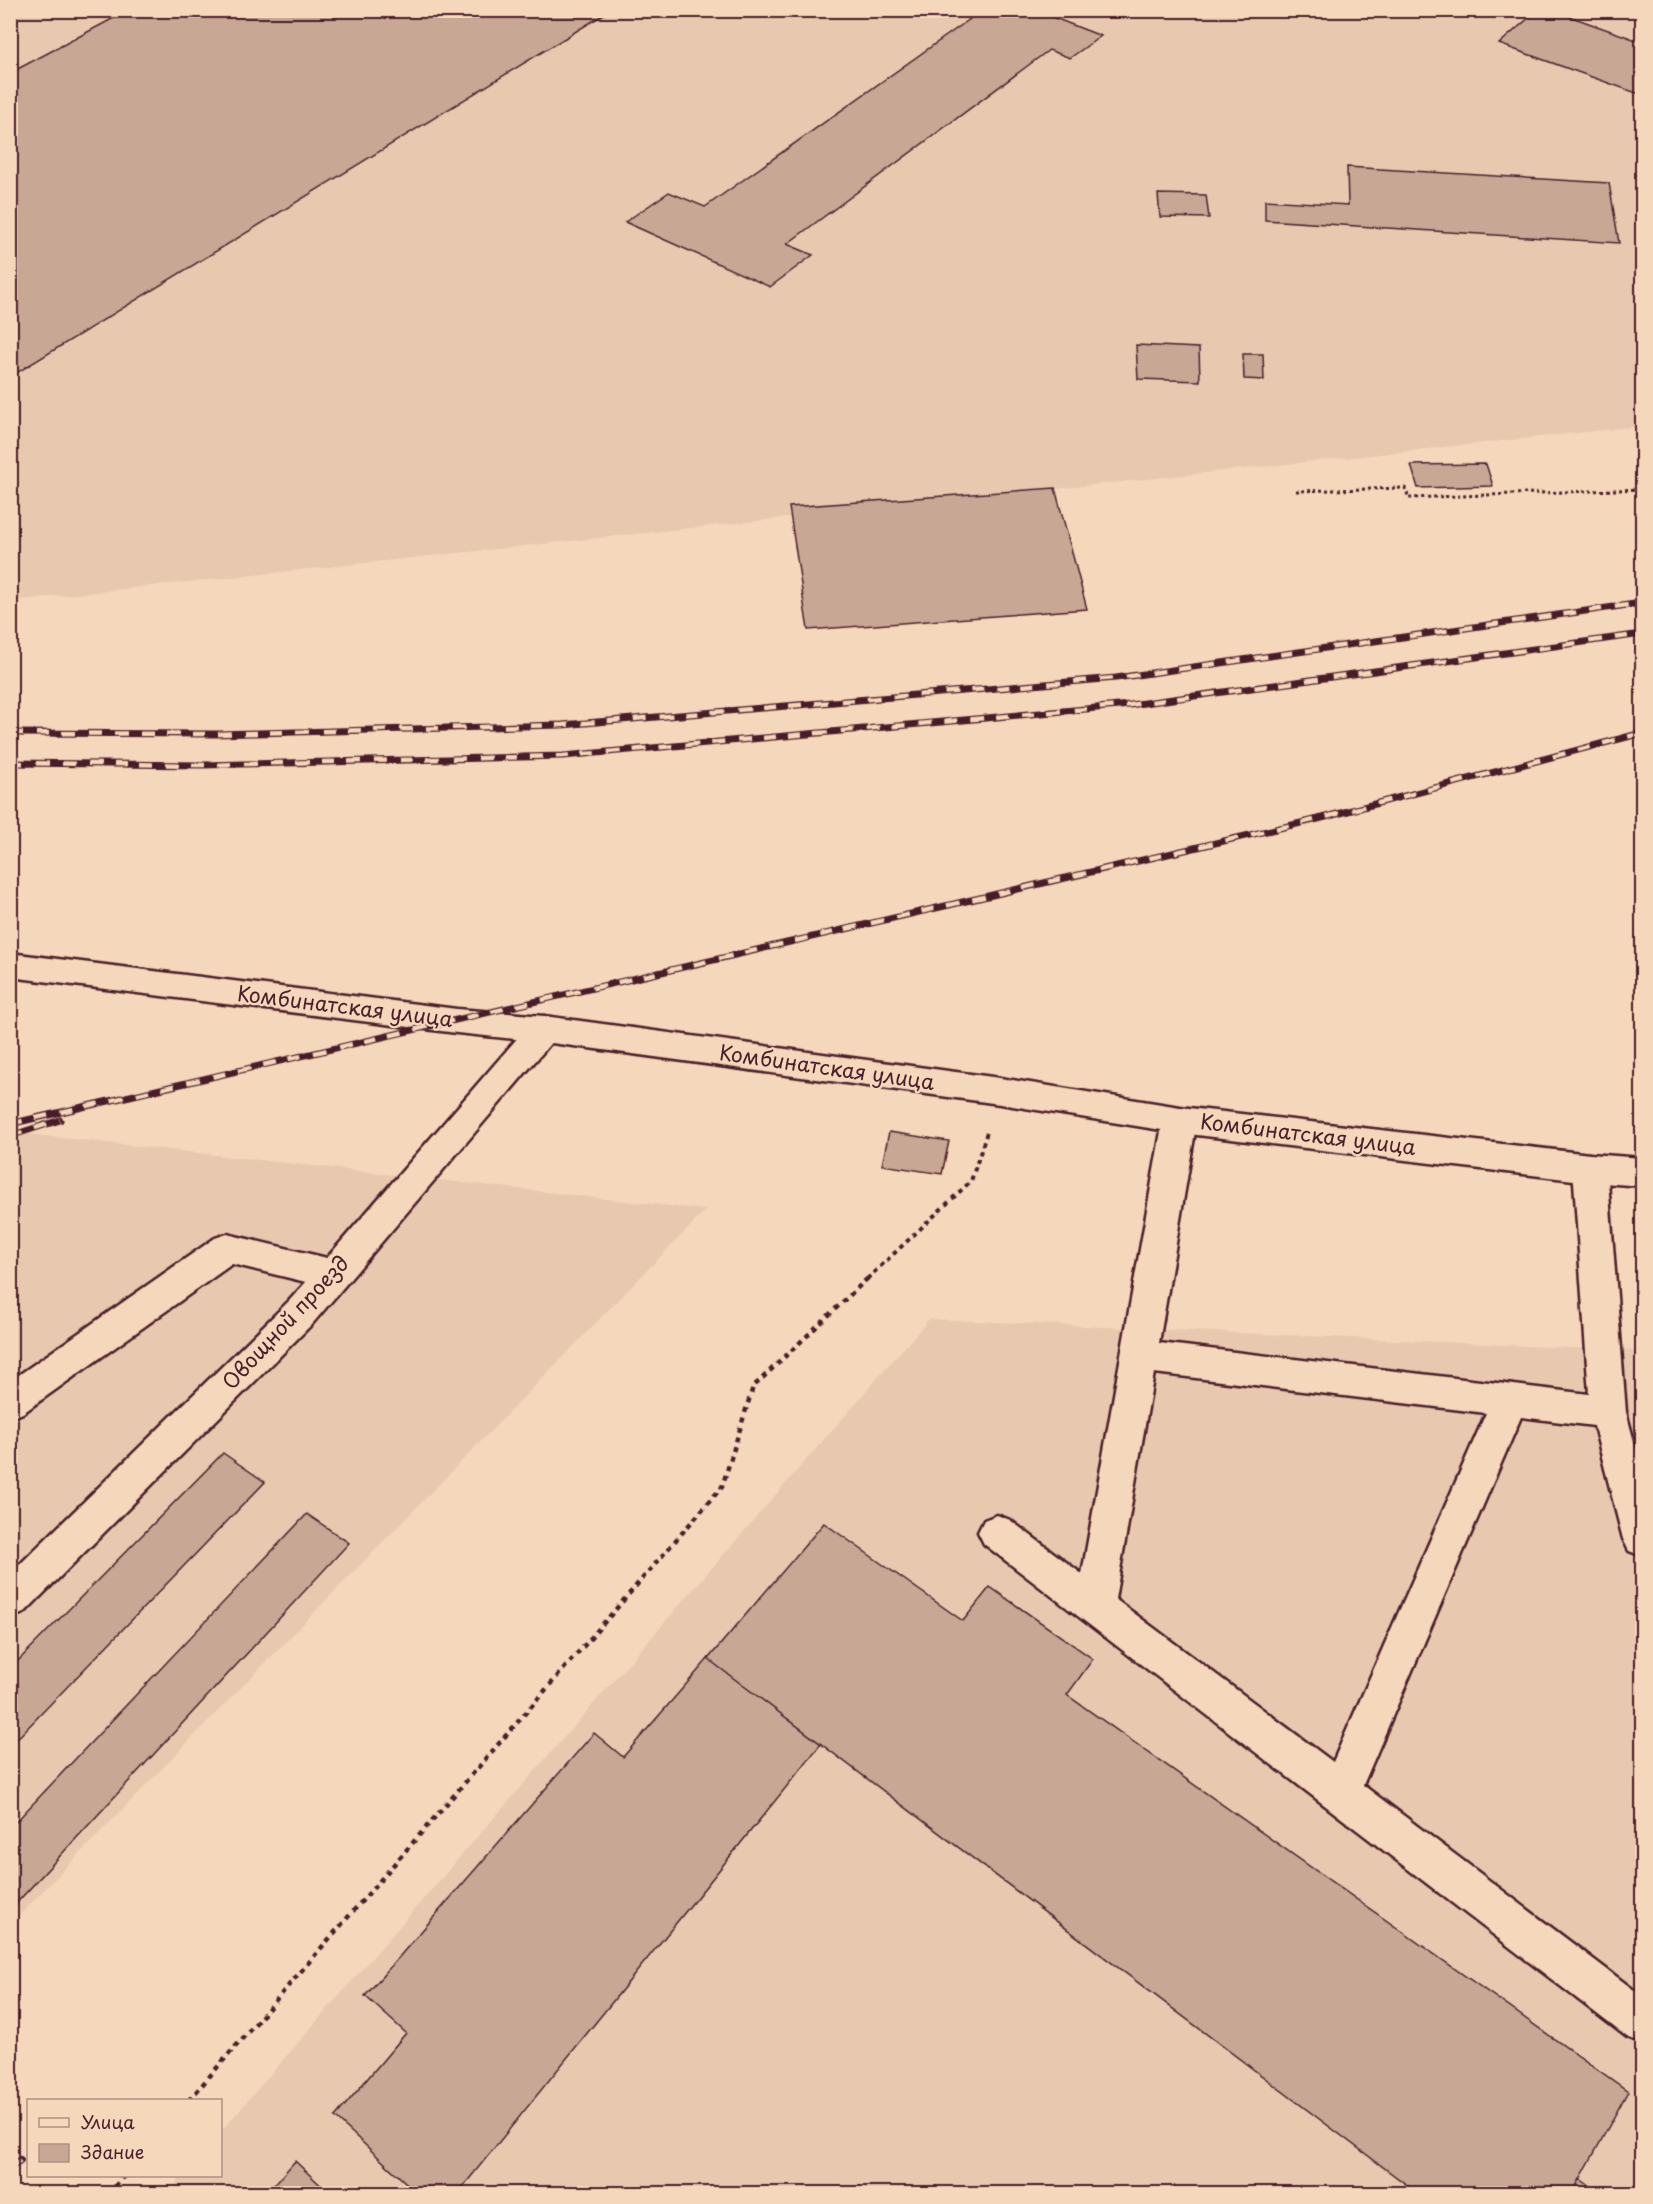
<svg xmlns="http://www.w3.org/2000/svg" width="1653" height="2204" viewBox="0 0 1653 2204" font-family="'Playpen Sans',sans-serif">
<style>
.built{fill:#e8c9b0}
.building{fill:#c8a795;stroke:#4a1f2b;stroke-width:1.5}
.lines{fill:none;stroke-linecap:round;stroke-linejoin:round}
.minor-casing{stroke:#4a1f2b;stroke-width:5}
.major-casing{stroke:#4a1f2b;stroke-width:5}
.path-far2{stroke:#4a1f2b;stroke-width:3;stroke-dasharray:3 3;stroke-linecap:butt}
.path-far1{stroke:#4a1f2b;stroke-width:4;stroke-dasharray:4.5 4.5;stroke-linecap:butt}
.path{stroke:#4a1f2b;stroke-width:4.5;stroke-dasharray:5 5;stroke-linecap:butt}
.minor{fill:#f5d8bb;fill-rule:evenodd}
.major{fill:#f5d8bb;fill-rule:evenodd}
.rail-far1-casing{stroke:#4a1f2b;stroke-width:7}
.rail-casing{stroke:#4a1f2b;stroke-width:8}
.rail-far1{stroke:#f5d8bb;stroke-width:4.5;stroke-dasharray:13;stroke-linecap:butt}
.rail{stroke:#f5d8bb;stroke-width:5;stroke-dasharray:16;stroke-linecap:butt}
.labels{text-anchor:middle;stroke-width:4.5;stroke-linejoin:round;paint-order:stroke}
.street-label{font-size:21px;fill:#4a1f2b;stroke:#f5d8bb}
</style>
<rect width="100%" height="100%" fill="#f5d8bb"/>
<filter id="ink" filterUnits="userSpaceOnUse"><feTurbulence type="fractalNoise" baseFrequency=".0167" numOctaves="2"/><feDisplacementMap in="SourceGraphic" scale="12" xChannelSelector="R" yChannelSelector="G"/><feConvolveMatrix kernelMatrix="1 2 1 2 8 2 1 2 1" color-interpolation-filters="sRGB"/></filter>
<g filter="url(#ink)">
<!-- built -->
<path class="built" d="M10 11H1642V426L11 601Z
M10 1132 706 1210 11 1924H10Z
M929 1319 1642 1351V2193L166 2194 182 2176H220L221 2131Z"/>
<!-- building -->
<path class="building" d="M129 10H611L10 377V73Z
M947 10H1034L1101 36 1070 58 1049 50 787 244 813 255 770 287 625 222 669 192 705 207 970 19Z
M1538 10H1552L1642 42V95L1499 44Z
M1347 167 1609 183 1619 243 1265 220V200L1348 205Z
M1158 194 1206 195 1209 218 1160 217Z
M1136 345 1199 348 1200 381 1138 379Z
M1243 354H1263L1264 380 1244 379Z
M1486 464 1493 486 1418 488 1411 465Z
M1055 488 1087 609 808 630 789 507Z
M889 1132 949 1141 942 1174 882 1165Z
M223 1453 265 1482 10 1746V1669Z
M307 1514 349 1543 10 1910V1828Z
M824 1523 963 1621 990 1587 1093 1659 1067 1695 1628 2091 1572 2194H1419L708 1659Z
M708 1659 821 1744 457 2194H418L335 2117 406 2033 365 1996 594 1733 623 1757Z
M295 2161 330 2194H266Z
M1580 2179 1601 2194H1572Z"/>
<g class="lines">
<!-- minor casing -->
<g class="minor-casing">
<path id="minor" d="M544 1016 555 1020 560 1029 555 1038 313 1323 24 1613 10 1618V1574L289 1301 306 1282 232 1264 23 1413 10 1418V1381L215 1238 227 1234 327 1258 533 1020Z
M1180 1107 1192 1111 1197 1120 1159 1343 1589 1394 1573 1168 1578 1158 1590 1154 1602 1158 1607 1168 1626 1412 1642 1472V1556L1629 1551 1623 1539 1594 1426 1521 1417 1363 1785 1642 1996V2043L1627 2037 984 1544 978 1532 984 1520 997 1515 1010 1520 1082 1574 1163 1120 1168 1111ZM1154 1373 1486 1413 1333 1762 1115 1599Z"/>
</g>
<!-- major casing -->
<g class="major-casing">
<path id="major" d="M10 953 457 1009 544 1016 1000 1078 1180 1107 1590 1154 1642 1158V1186L1590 1182 1180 1133 1000 1104 544 1042 457 1033 10 977Z"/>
</g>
<!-- path-far2 -->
<path class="path-far2" d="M1296 491 1405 488 1409 498 1642 489"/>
<!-- path-far1 -->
<path class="path-far1" d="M867 1279 971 1181 987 1132"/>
<!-- path -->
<path class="path" d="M189 2100 722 1487 753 1387 869 1277
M108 2194 124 2176"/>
<!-- minor -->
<use href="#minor" class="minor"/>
<!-- major -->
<use href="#major" class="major"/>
<!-- rail-far1 casing -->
<g class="rail-far1-casing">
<path id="rail-far1" d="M10 733 216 734 562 725 1116 678 1642 603
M10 763 203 765 563 756 1130 705 1642 634
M10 1124 1318 819 1642 733
M10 1136 60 1120"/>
</g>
<!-- rail casing -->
<g class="rail-casing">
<path id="rail" d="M10 2168 20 2160"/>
</g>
<!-- rail-far1 -->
<use href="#rail-far1" class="rail-far1"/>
<!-- rail -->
<use href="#rail" class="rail"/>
</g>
</g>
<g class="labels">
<!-- street labels -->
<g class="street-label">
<text transform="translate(345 1007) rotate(7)" y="7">Комбинатская улица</text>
<text transform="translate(827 1068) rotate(8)" y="7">Комбинатская улица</text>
<text transform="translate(1308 1135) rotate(7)" y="7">Комбинатская улица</text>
<text transform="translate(286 1323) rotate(-47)" y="7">Овощной проезд</text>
</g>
</g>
<!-- margin -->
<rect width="1653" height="2204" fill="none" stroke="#f5d8bb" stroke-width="36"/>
<rect x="18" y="18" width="1617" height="2168" fill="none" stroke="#4a1f2b" stroke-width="2" filter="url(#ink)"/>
<!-- legend -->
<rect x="27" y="2099" width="195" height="78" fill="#f5d8bb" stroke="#b18e81" stroke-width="1.5"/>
<rect x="39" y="2118" width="30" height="9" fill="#f5d8bb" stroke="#b18e81" stroke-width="1.5"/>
<text x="81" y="2129" font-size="18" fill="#4a1f2b">Улица</text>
<rect x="39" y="2144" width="30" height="18" fill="#c8a795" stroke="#b18e81" stroke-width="1.5"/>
<text x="81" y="2159" font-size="18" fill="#4a1f2b">Здание</text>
</svg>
